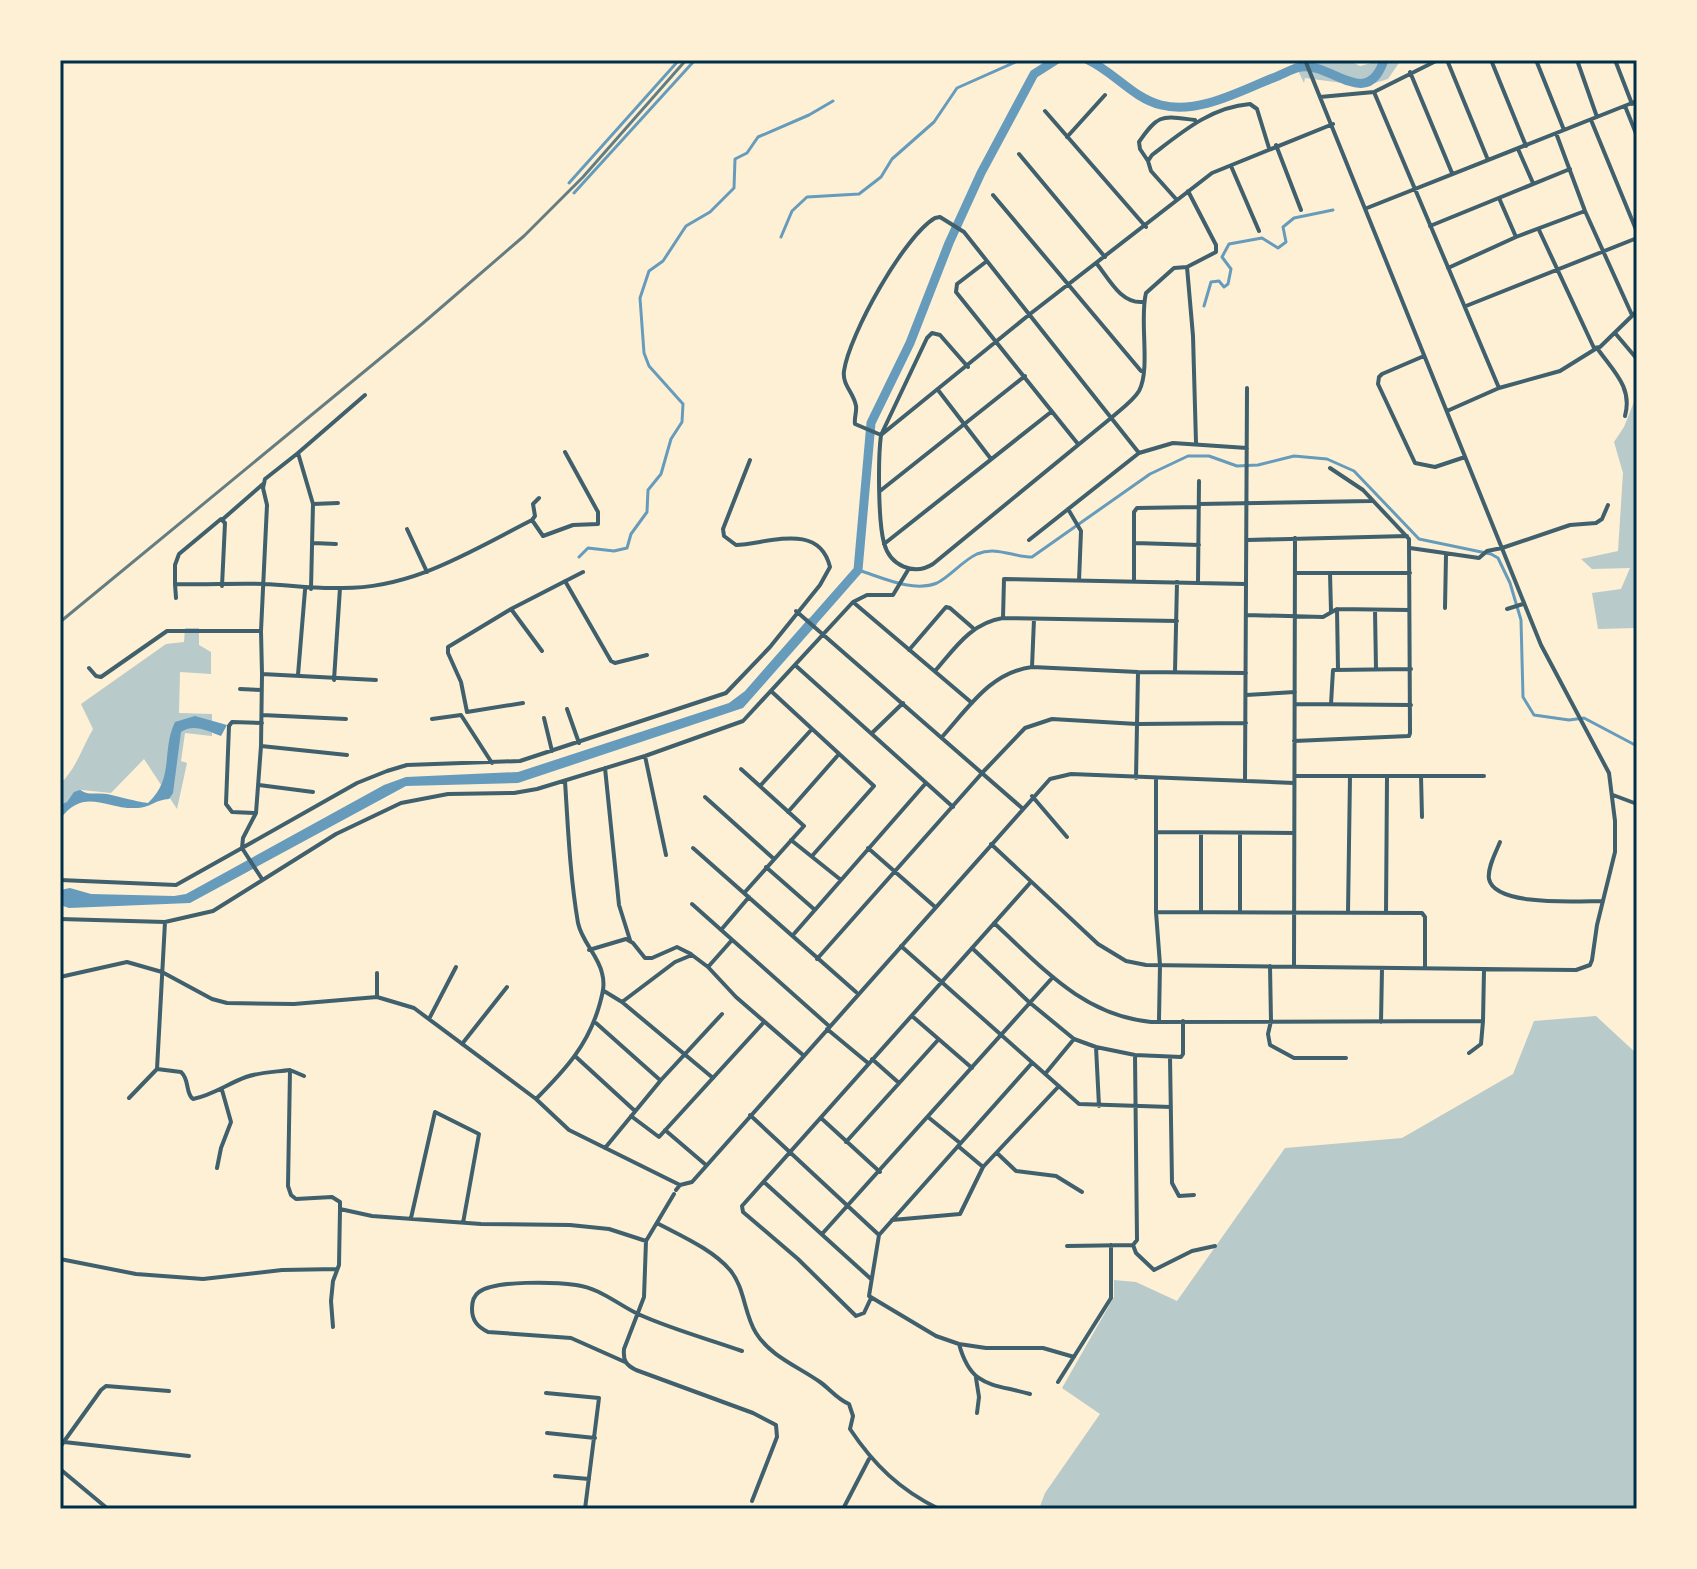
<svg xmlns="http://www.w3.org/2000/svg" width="1697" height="1569" viewBox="0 0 1697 1569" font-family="'PT Sans',sans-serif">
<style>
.green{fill:#b9caca}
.water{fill:#669bbc}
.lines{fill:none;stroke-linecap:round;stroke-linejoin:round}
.stream{stroke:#669bbc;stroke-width:3}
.canal{stroke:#669bbc;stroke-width:9}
.minor{stroke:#3f606c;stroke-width:4}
.rail{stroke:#657d81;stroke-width:3}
.neatline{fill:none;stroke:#003049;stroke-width:3}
</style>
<rect width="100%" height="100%" fill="#fdf0d5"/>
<!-- green -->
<path class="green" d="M1293 60 1352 62 1360 66 1375 62V60H1401L1388 79 1365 86 1305 78 1304 83Z
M1637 394V628L1598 629 1592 593 1621 589 1630 568 1592 569 1581 559 1618 551 1623 473 1614 442 1624 427Z
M185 628H199V645L211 652V674L180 672 179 713 212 714V736L185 733 181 761 187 763 177 809 144 759 111 793 82 790 60 808V784C76 769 82 748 93 729L81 704 166 644 184 642Z
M1596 1016 1637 1054V1509H1039L1045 1493 1100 1414 1062 1388 1114 1297V1280L1136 1282 1177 1301 1285 1148 1402 1138 1513 1074 1534 1021Z"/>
<!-- water -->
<path class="water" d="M809 618 817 624 743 708 518 783 406 786 190 903 69 908 60 905V890L70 888 91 894 174 896 186 894 384 785 406 777 518 772 729 703 745 691Z
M195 716 227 725 221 736C208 731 193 723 181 732L173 793 169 799C157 799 149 808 138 808 105 810 85 786 60 819V805L67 802 74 792 80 790C89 796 97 792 107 794 122 797 133 801 148 803 175 778 161 751 175 722Z"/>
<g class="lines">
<!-- stream -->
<path class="stream" d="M569 183 679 60
M574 193 695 60
M781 237 792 211 807 197 859 194 881 177 892 159 934 122 957 88 1020 60
M1204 306 1211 282 1219 281 1224 287 1228 284 1231 269 1222 257 1229 244 1262 238 1278 248 1286 242 1283 227 1294 218 1333 210
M579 557 588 548 614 551 627 548 631 534 647 512 648 490 661 474 671 439 682 422 683 404 649 366 644 353 640 298 649 271 663 261 686 226 710 212 734 188 735 159 747 153 758 137 809 115 833 101
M858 570C881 577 913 593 937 583 951 576 962 561 977 554 997 546 1013 557 1032 557L1150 474 1188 456H1209L1237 466 1258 465 1294 456 1327 459 1354 471 1419 539 1491 554 1498 558 1510 583 1521 620 1523 697 1534 715 1569 720 1584 718 1637 746"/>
<!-- canal -->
<path class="canal" d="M1088 60C1114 72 1133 98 1161 105 1200 115 1243 89 1278 76 1285 73 1294 68 1301 67 1331 62 1367 111 1384 60
M807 628 858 570 871 423 910 343 949 243 981 173 1034 74 1056 60"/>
<!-- minor -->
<path class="minor" d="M1447 60 1488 160
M1491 60 1526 146
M1536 60 1564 130
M1577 60 1597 117
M1615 60 1632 104
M1410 72 1452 173
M1374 92 1499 388 1447 411
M1320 97 1374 92 1438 60
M1625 106 1637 136
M1045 111 1146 227
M1591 120 1637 232
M1556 133 1585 211 1632 315
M1067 137 1105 95
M1276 145 1301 210
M1518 149 1533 183
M1019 154 1105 257
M1148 161 1140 149 1139 142C1159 113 1162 116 1195 120
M1231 166 1259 231
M1188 191 1216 245V252L1187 267 1174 268 1146 293C1139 319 1151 369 1139 391 1133 401 1120 410 1111 418L933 564C914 576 890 566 884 543 878 521 878 458 881 435L1030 314 1212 173 1333 124
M993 195 1141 371
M1499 198 1516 237
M1176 199 1151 171 1148 161 1152 155C1182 132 1211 107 1250 104L1257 109 1269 148
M1367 208 1637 101
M1430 226 1570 169
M1539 230 1594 348 1600 347 1637 311
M987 261 957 284 956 292 1078 444
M1097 264C1109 279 1121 304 1143 302
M1187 267 1193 336 1196 443
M1448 268 1516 237 1585 211
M1466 306 1637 238
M1615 333 1637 359
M1424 356 1382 374 1379 377 1378 384 1415 463 1435 467 1465 457
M968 367 940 335 932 333 927 338 881 435 855 424C854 418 857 411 856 406 854 393 842 385 844 371 849 335 904 236 935 218L940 217 964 232 1139 453
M1499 388 1560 371 1597 348C1613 371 1633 387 1625 416
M938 390 991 459
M880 491 1025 376
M313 504 338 503
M1199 504 1371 501
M1068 509 1081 531 1079 581
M223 519 263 484
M532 520 535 516 533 504 539 498
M407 529 427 572
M1029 540 1139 453 1173 443 1247 448
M1247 540 1407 536
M313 543 336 544
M1135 543 1199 545
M884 544 1051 412
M1410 548 1479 558 1487 551 1502 548 1570 525 1596 523 1602 519 1608 505
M1295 573H1410
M1330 573 1331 611
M565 581 611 661 615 663 647 655
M1134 582V512L1137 508 1199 507
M1198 582 1199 481
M175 584 176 598
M222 586 225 523 221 519 179 554 175 565V584C205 585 234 583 264 584 290 585 314 589 340 588
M311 589 313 504 298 453 365 395
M853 602 972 703
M1445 608 1446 555
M511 609 542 651
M1337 609 1338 669
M1507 609 1523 604
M1375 610 1376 669
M796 611 1022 808
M1246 615 1323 617 1337 609 1409 610
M1003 618 1004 579 1246 584
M909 650 946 607 950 608 973 628
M795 665 953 807
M1032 667 1034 619
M89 668 96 676 101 677 167 631H261
M935 671C955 648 971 623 1003 618L1177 621
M1175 672 1177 582
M262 674 261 631 267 505 263 488 265 479 298 453
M298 675 305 590
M334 680 340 588C412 589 469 552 532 520L543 536 573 525 598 524V512L565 452
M240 689 262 690
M771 691 874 786 812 856
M1246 695 1295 692
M1295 704 1411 705
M1331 704 1333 670 1411 669
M567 709 579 743
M467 712 461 682 448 653V647L511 609 583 572
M467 712 523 703
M262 715 346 719
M544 718 552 751
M432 719 461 715 492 763
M872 733 903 703
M942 737C969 707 991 672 1032 667L1138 672 1246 673
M1294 741 1409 736 1410 733 1409 539 1363 490 1330 468
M261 746 347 755
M645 756 666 855
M605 768 619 905 630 940
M741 769 804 826 745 892
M1295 776H1484
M1421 776 1422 817
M1136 778 1138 672
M1156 779V912L1160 965 1159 1020
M1245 780 1247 388
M259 785 313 792
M760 786 812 729
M1613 795 1637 804
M1032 796 1067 837
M705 797 774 859
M788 812 839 754
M254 813 232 812 226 804 229 726 232 722 262 723
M1156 832 1294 833
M1240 833V912
M791 840 841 880
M1500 842C1496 852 1487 868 1489 879 1495 907 1579 901 1602 901
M991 844 1098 944 1126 961 1146 965 1576 970 1590 965 1592 960 1597 925 1615 852V821L1609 773 1541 645 1305 60
M693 848 856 992
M868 848 934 906
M766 867 815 910
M262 879 242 848 357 783 387 771 407 765 520 761 726 693 770 647 820 585 830 567C819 521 767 544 736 545L724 536 723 529 750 460
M60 880 176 885 242 848 243 838 256 813 261 746 262 674 376 680
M692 904 829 1026
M1156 912 1422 913 1425 917V968
M1201 912V833
M1348 913 1350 776
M1386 913 1387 777
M60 919 165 922 213 911 336 834 401 803 448 794 514 793 537 789 645 756 743 721 853 602 867 595H893L908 570
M994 923C1042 967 1082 1015 1151 1022L1483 1021 1484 970
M721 930 749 897
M793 935 926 783
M901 946 1079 1104 1171 1107
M972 948 1029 1002 1074 1039 1096 1047 1135 1055 1181 1057 1183 1054V1021
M589 950 626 939 633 943 645 958H652L677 947 691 954
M817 959 983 772 1025 728 1052 719 1137 724 1246 723
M1270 966 1271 1021 1268 1034 1270 1045 1294 1058H1346
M1294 966 1295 538
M708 967 732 940
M60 977 127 962 162 972 212 999 227 1003 294 1004 377 997 414 1008 536 1099 569 1130 680 1185
M604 991 622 1002 675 962 692 955 708 967 736 997 803 1055
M377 997V973
M622 1002 713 1078
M912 1016 972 1068
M429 1019 456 967
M1381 1022 1382 969
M596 1023 660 1080
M827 1029 868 1063
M462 1044 507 987
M1096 1047 1099 1106
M1469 1053 1481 1044 1483 1021
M575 1056 635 1111
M1170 1057 1172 1183 1179 1196 1194 1195
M872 1059 899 1083
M1032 1063 879 1235 869 1296 936 1336 959 1344 986 1348H1043L1074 1357
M157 1069 181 1072C190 1080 185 1093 193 1099 213 1095 227 1084 246 1077 260 1072 275 1072 290 1070L288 1186 291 1195 296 1199 332 1197 340 1202V1209L372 1216 481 1224 570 1225 609 1229 646 1241
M290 1070 304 1076
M1045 1074 1074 1039
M129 1098 157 1069 165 922
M536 1099C566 1069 589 1044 600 1003 603 992 605 984 602 973 598 955 582 942 578 923 570 876 568 828 565 781
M750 1115 879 1235
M631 1116 659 1137 764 1022
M928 1117 960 1143
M821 1118 880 1172
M665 1130 706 1165
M846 1142 938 1040
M958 1146 983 1167
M605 1148 661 1080 722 1014
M997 1153 1016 1171 1056 1176 1082 1192
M217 1168 221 1148 231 1122 222 1090
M764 1182 871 1279
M676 1190 680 1185 692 1182 1050 779 1071 774 1294 783
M674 1194 646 1241 644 1297 624 1349C623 1361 626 1365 636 1370L753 1413 776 1425 777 1437 752 1501
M411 1218 435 1112 479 1134 463 1223
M892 1220 960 1214 983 1167 1059 1086
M657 1223C681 1236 712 1249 730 1270 745 1288 744 1314 756 1333 770 1356 799 1367 820 1382 830 1389 837 1399 849 1404L853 1416 850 1429C874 1465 900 1490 939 1509
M822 1234 1053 977
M1133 1245 1136 1253 1154 1270 1192 1251 1215 1246
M1067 1246 1133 1245 1137 1240 1135 1055
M60 1259 136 1274 203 1279 282 1270 337 1269
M871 1298 864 1313 856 1316 798 1259 743 1212 742 1206 1030 883
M333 1327 331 1301 333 1281 339 1265 340 1209
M959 1344C971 1388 991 1383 1030 1394
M625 1362 571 1338 488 1332C478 1327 472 1321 472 1309 472 1302 473 1296 479 1292 496 1280 555 1282 576 1285 600 1288 617 1304 638 1314 671 1329 708 1339 742 1351
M976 1378 979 1397 977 1413
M1058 1382 1111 1298V1245
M546 1393 599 1398 585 1509
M547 1433 595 1438
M64 1442 189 1456
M60 1447 101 1390 106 1386 169 1391
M60 1469 108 1509
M555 1476 589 1479
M82 1509 107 1508
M843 1509 869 1459"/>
<!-- rail -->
<path class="rail" d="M60 622 422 324 524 236 583 177 686 60"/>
</g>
<!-- border -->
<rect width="1697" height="1569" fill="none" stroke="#fdf0d5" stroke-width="124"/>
<rect x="62" y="62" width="1573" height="1445" class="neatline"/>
</svg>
